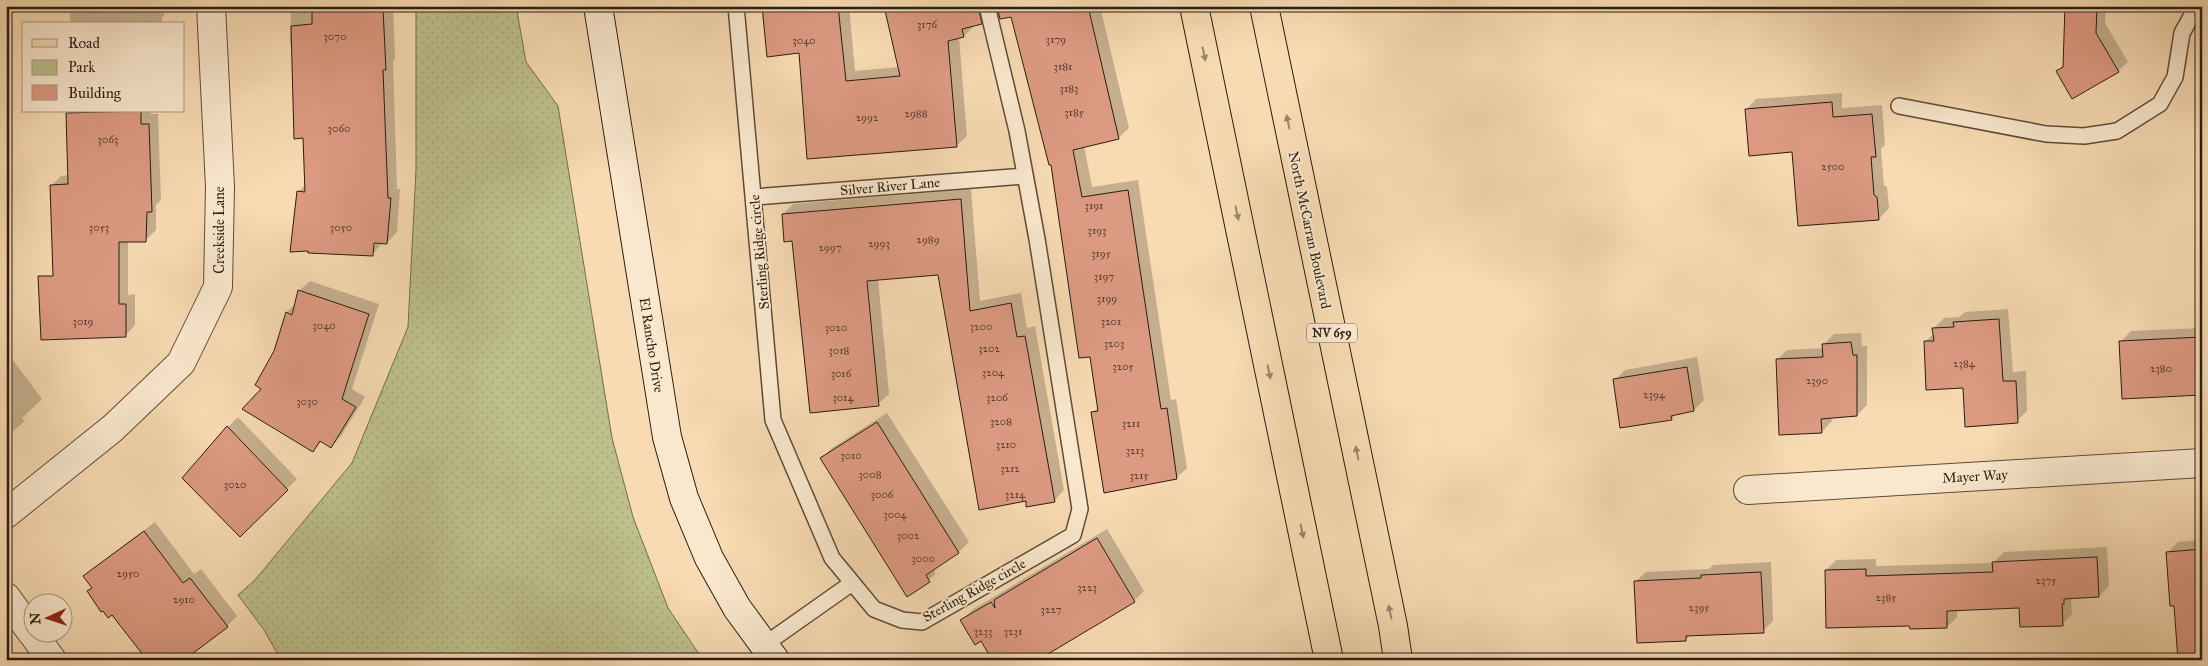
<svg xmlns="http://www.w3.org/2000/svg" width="2208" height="666" viewBox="0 0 2208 666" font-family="'IM FELL Great Primer',serif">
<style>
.green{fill:url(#green-dots);stroke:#726e4f}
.shadow{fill:#0003}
.building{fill:#dd9a83;stroke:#281d12}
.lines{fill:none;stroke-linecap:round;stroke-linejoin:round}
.service-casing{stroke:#5c4c3a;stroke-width:18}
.minor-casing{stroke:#5c4c3a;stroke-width:30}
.secondary-casing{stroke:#281d12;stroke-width:30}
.primary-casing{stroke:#281d12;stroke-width:30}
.service{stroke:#fae8ce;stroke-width:15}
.minor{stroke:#fae8ce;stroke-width:28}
.secondary{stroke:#fae8ce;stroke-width:28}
.primary{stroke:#f8dbb3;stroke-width:28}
.oneway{fill:#9a866b}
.labels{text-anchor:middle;stroke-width:4;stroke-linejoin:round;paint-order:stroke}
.number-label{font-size:11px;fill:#553c2e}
.shield{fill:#fae8ce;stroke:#675a4a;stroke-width:1}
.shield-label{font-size:12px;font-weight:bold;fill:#281d12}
.street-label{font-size:14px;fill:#281d12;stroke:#fae8ce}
</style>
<defs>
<pattern id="green-dots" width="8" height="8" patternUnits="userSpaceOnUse" patternTransform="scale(1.25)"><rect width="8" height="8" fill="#bdc08c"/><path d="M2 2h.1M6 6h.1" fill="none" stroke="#a2a578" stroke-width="1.8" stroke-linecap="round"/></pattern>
</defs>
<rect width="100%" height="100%" fill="#f8dbb3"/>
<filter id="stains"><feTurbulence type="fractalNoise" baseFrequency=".004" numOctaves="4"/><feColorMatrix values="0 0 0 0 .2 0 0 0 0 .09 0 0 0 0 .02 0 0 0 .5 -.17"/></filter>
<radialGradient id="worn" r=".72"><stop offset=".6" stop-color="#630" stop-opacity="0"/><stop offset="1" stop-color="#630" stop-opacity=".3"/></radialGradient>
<!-- green -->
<path class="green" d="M416 6H516L526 62 558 106 612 438 633 517 668 608 703 660H281L264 630 238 595 255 580 352 463 408 327 416 170Z"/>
<!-- shadow -->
<path class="shadow" d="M70 6H164V15L162 17V24H70Z
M291 6H393L395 58 393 61 397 189H400L397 232 387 243 383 242 372 255 298 192 306 184 304 137 292 45H290Z
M764 6H849L855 71 899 67 885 6H990L991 13 981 23 974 26 964 36 959 37 967 136 956 146 809 158 800 52Z
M997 6H1100L1129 128 1118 138 1084 146 1092 187 1138 180 1171 400 1176 399 1187 468 1176 478 1093 412 1099 407 1091 355 1052 163 1012 15 1001 18Z
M2066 6H2106L2105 23 2128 62 2118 71H2058L2064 65Z
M1842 93V108L1882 105 1885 145 1881 149 1884 185 1887 187 1889 208 1879 219 1794 151 1746 110 1756 99Z
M69 111H151V114H158L161 200 156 205V230L146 240 128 241V295L135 294V325L125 336 54 276 51 186 61 176 69 175 67 113Z
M971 189 980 301 1021 293 1027 328 1035 326 1064 490 1054 501 1027 500 939 274 878 279 889 394 878 404 794 240 783 214 793 204Z
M310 281 379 304 352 389 365 397 341 436 331 447 322 441 313 450 263 388 287 312 296 303 299 291Z
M2008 309 2013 372 2026 371 2027 411 2017 421 1964 387 1925 342 1934 333V328L1944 318 1959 317 1965 312Z
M2202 328V394L2121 341 2131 331Z
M1861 333 1862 346H1867V405L1857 415 1831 417 1832 421 1822 432 1777 360 1787 350 1824 348V344L1834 334Z
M6 351 42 399 22 418 25 421 6 437Z
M1697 357 1704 400 1694 410 1677 414 1671 419 1615 380 1625 370Z
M887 413 969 542 959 552 935 567V574L925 584 822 458 832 448Z
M238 417 297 479 240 535 228 427Z
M155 522 194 574 201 569 237 616 227 626 182 660H133L142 651 85 577 95 567Z
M1107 529 1144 591 1134 601 981 639 962 620 972 610Z
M2202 540V660L2176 604 2168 552 2178 542Z
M2107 547 2109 586 2099 596 2071 598 2072 614 2062 624 2020 606 1957 610V617L1947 627 1911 625 1826 570 1836 560 1876 559V566L1993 563 2004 552Z
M1771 562 1773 621 1763 631 1691 634 1686 640 1635 582 1646 572 1709 569 1713 565Z"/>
<!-- building -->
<path class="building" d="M762 6H838L846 81 900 76 884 6H978L982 24 962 29 964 37 948 41 957 147 807 159 799 53 767 57Z
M997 6H1088L1119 139 1073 150 1082 197 1128 190 1161 409 1167 408 1177 479 1104 493 1091 412 1098 411 1090 357 1079 358 1051 165H1049L1011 17 1000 19Z
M2065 6H2097L2096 33 2119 72 2072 99 2056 71 2063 67Z
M383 9 386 70H383L388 198H391L387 244 374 243 373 256 308 253V251L290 252 297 191 305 192 303 138 294 139 291 26 312 24V12Z
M1832 102 1833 117 1872 114 1876 157H1871L1874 195 1877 197 1879 220 1798 226 1792 152 1749 156 1745 109Z
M141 111V124H149L152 212H147L146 242H119V304H126V337L41 340 38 276H53L50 185 68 184 66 113Z
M961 199 970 311 1011 303 1017 337 1025 336 1055 502 1026 507V501L979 510 938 275 867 281 879 406 810 413 792 241 784 242 782 214Z
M298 290 369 314 342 399 356 407 331 448 320 441 313 452 242 409 261 389 255 385 274 351 286 312 292 315Z
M1999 319 2003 381H2016L2018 423 1965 427 1963 388 1926 390 1924 341H1934L1932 328 1954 327 1953 322Z
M2202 337V395L2122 399 2119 341Z
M1851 342 1853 355H1857V416L1821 419 1822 433 1779 435 1776 359 1823 357 1822 344Z
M1687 367 1694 411 1671 416 1672 420 1620 428 1613 379Z
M877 422 959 553 926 575 930 582 907 597 820 458Z
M227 426 288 490 240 537 182 478Z
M144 531 183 583 190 578 228 627 184 660H147L112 615 108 618 103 611 101 612 87 591 92 588 83 576Z
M1097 538 1135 602 1038 660H992L981 641 975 645 960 620 991 602 995 608 994 600Z
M2202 549V660H2178L2174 606H2170L2166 552Z
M2097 557 2099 597 2064 599V604H2062L2063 626 2020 627 2019 608 1947 611V628L1910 629 1909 626 1826 628 1825 570 1866 569V576L1993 572 1992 562Z
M1761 572 1764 633 1686 636V641L1637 643 1634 581 1701 578V575Z"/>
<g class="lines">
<!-- service casing -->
<g class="service-casing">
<path id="service" d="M736 6 773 420 832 558 874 609 902 620 922 622 1073 535 1080 509 1037 239 1017 131 987 6
M1899 106 2046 134 2084 136 2117 131 2160 104 2175 77 2182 33 2196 8 2202 6
M754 197 1025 176
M764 645 852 583"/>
</g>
<!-- minor casing -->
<g class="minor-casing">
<path id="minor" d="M1748 490 2202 463
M6 514 113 428 181 363 218 287 220 187 211 6
M6 597 32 633
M33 634 52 660"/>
</g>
<!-- secondary casing -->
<g class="secondary-casing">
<path id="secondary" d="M598 6 667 437 684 498 709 558 737 608 775 660"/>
</g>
<!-- primary casing -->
<g class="primary-casing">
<path id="primary" d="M1194 6 1329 660
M1264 6 1393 626 1398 660"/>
</g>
<!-- service -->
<use href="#service" class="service"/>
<!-- minor -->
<use href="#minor" class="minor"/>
<!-- secondary -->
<use href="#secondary" class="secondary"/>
<!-- primary -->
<use href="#primary" class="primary"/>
</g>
<!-- one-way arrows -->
<defs><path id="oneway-solid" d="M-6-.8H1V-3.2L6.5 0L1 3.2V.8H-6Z" transform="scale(1.25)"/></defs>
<g class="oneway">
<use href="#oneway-solid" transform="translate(1204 54) rotate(78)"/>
<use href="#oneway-solid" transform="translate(1288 122) rotate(-102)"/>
<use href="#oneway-solid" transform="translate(1237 213) rotate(78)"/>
<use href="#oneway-solid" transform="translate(1269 372) rotate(78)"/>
<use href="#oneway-solid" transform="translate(1357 453) rotate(-102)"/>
<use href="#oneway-solid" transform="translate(1302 531) rotate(78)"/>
<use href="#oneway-solid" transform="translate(1390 612) rotate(-102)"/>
</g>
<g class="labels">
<!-- number labels -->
<g class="number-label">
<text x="927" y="28">3176</text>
<text x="335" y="40">3070</text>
<text x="1056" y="43">3179</text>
<text x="804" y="44">3040</text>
<text x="1063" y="70">3181</text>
<text x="1069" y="92">3183</text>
<text x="1074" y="116">3185</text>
<text x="916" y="117">2988</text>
<text x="867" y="121">2992</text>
<text x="339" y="132">3060</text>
<text x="108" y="143">3063</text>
<text x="1833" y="170">2500</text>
<text x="1094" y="209">3191</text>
<text x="99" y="231">3053</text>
<text x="341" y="231">3050</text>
<text x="1097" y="234">3193</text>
<text x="928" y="243">2989</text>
<text x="879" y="247">2993</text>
<text x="830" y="251">2997</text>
<text x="1101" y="257">3195</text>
<text x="1104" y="280">3197</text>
<text x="1107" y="302">3199</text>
<text x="83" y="325">3019</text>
<text x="1111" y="325">3201</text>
<text x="324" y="329">3040</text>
<text x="981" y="330">3200</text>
<text x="836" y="331">3020</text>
<text x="1114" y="347">3203</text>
<text x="989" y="352">3202</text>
<text x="839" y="354">3018</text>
<text x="1964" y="367">2384</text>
<text x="1123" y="370">3205</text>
<text x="2161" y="372">2380</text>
<text x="993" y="376">3204</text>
<text x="841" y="377">3016</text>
<text x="1817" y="384">2390</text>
<text x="1654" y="398">2394</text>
<text x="843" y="401">3014</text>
<text x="997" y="401">3206</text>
<text x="307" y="405">3030</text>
<text x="1001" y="425">3208</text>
<text x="1131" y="427">3211</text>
<text x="1006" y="448">3210</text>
<text x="1135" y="454">3213</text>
<text x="851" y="459">3010</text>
<text x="1010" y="472">3212</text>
<text x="870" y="478">3008</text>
<text x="1139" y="479">3215</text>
<text x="235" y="488">3020</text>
<text x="882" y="498">3006</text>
<text x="1015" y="498">3214</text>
<text x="895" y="518">3004</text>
<text x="908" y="539">3002</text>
<text x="923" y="562">3000</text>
<text x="128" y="577">2950</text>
<text x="2046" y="584">2375</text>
<text x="1087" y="591">3223</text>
<text x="1886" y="601">2385</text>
<text x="184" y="603">2910</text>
<text x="1699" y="611">2395</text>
<text x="1051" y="613">3227</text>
<text x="983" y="635">3233</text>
<text x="1013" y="635">3231</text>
</g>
<!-- shield labels -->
<rect class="shield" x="1307" y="323.5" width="50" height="19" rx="4"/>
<g class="shield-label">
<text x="1332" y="337">NV 659</text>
</g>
<!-- street labels -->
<g class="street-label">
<text transform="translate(890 186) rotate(-5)" y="5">Silver River Lane</text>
<text transform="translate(219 230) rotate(-90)" y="5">Creekside Lane</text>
<text transform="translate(1310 230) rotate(78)" y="5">North McCarran Boulevard</text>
<text transform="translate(759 252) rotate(-95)" y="5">Sterling Ridge circle</text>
<text transform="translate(652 345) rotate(81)" y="5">El Rancho Drive</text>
<text transform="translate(1975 476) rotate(-3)" y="5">Mayer Way</text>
<text transform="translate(974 590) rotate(-29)" y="5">Sterling Ridge circle</text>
</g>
</g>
<!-- margin -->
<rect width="2208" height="666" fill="none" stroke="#f8dbb3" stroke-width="25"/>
<rect x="8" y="8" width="2193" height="651" fill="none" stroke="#281d12" stroke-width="2.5"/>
<rect x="12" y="12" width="2183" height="641" fill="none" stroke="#281d12"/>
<!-- legend -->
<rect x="22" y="22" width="162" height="90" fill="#fae8ce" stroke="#a69783"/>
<rect x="32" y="39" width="25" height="8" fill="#f8dbb3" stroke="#a69783"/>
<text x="68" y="48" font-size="15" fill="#281d12">Road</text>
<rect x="32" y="60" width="25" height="15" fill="#bdc08c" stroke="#a69783"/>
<text x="68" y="72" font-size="15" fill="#281d12">Park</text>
<rect x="32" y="85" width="25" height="15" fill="#dd9a83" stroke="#a69783"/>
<text x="68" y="98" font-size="15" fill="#281d12">Building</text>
<!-- north arrow -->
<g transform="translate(48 618) rotate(267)"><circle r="24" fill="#fae8ce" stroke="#a69783"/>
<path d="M0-4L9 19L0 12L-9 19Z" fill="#8f2418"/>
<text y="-8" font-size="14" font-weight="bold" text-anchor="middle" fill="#281d12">N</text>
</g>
<rect width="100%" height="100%" filter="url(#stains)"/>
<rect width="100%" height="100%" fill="url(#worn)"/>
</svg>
